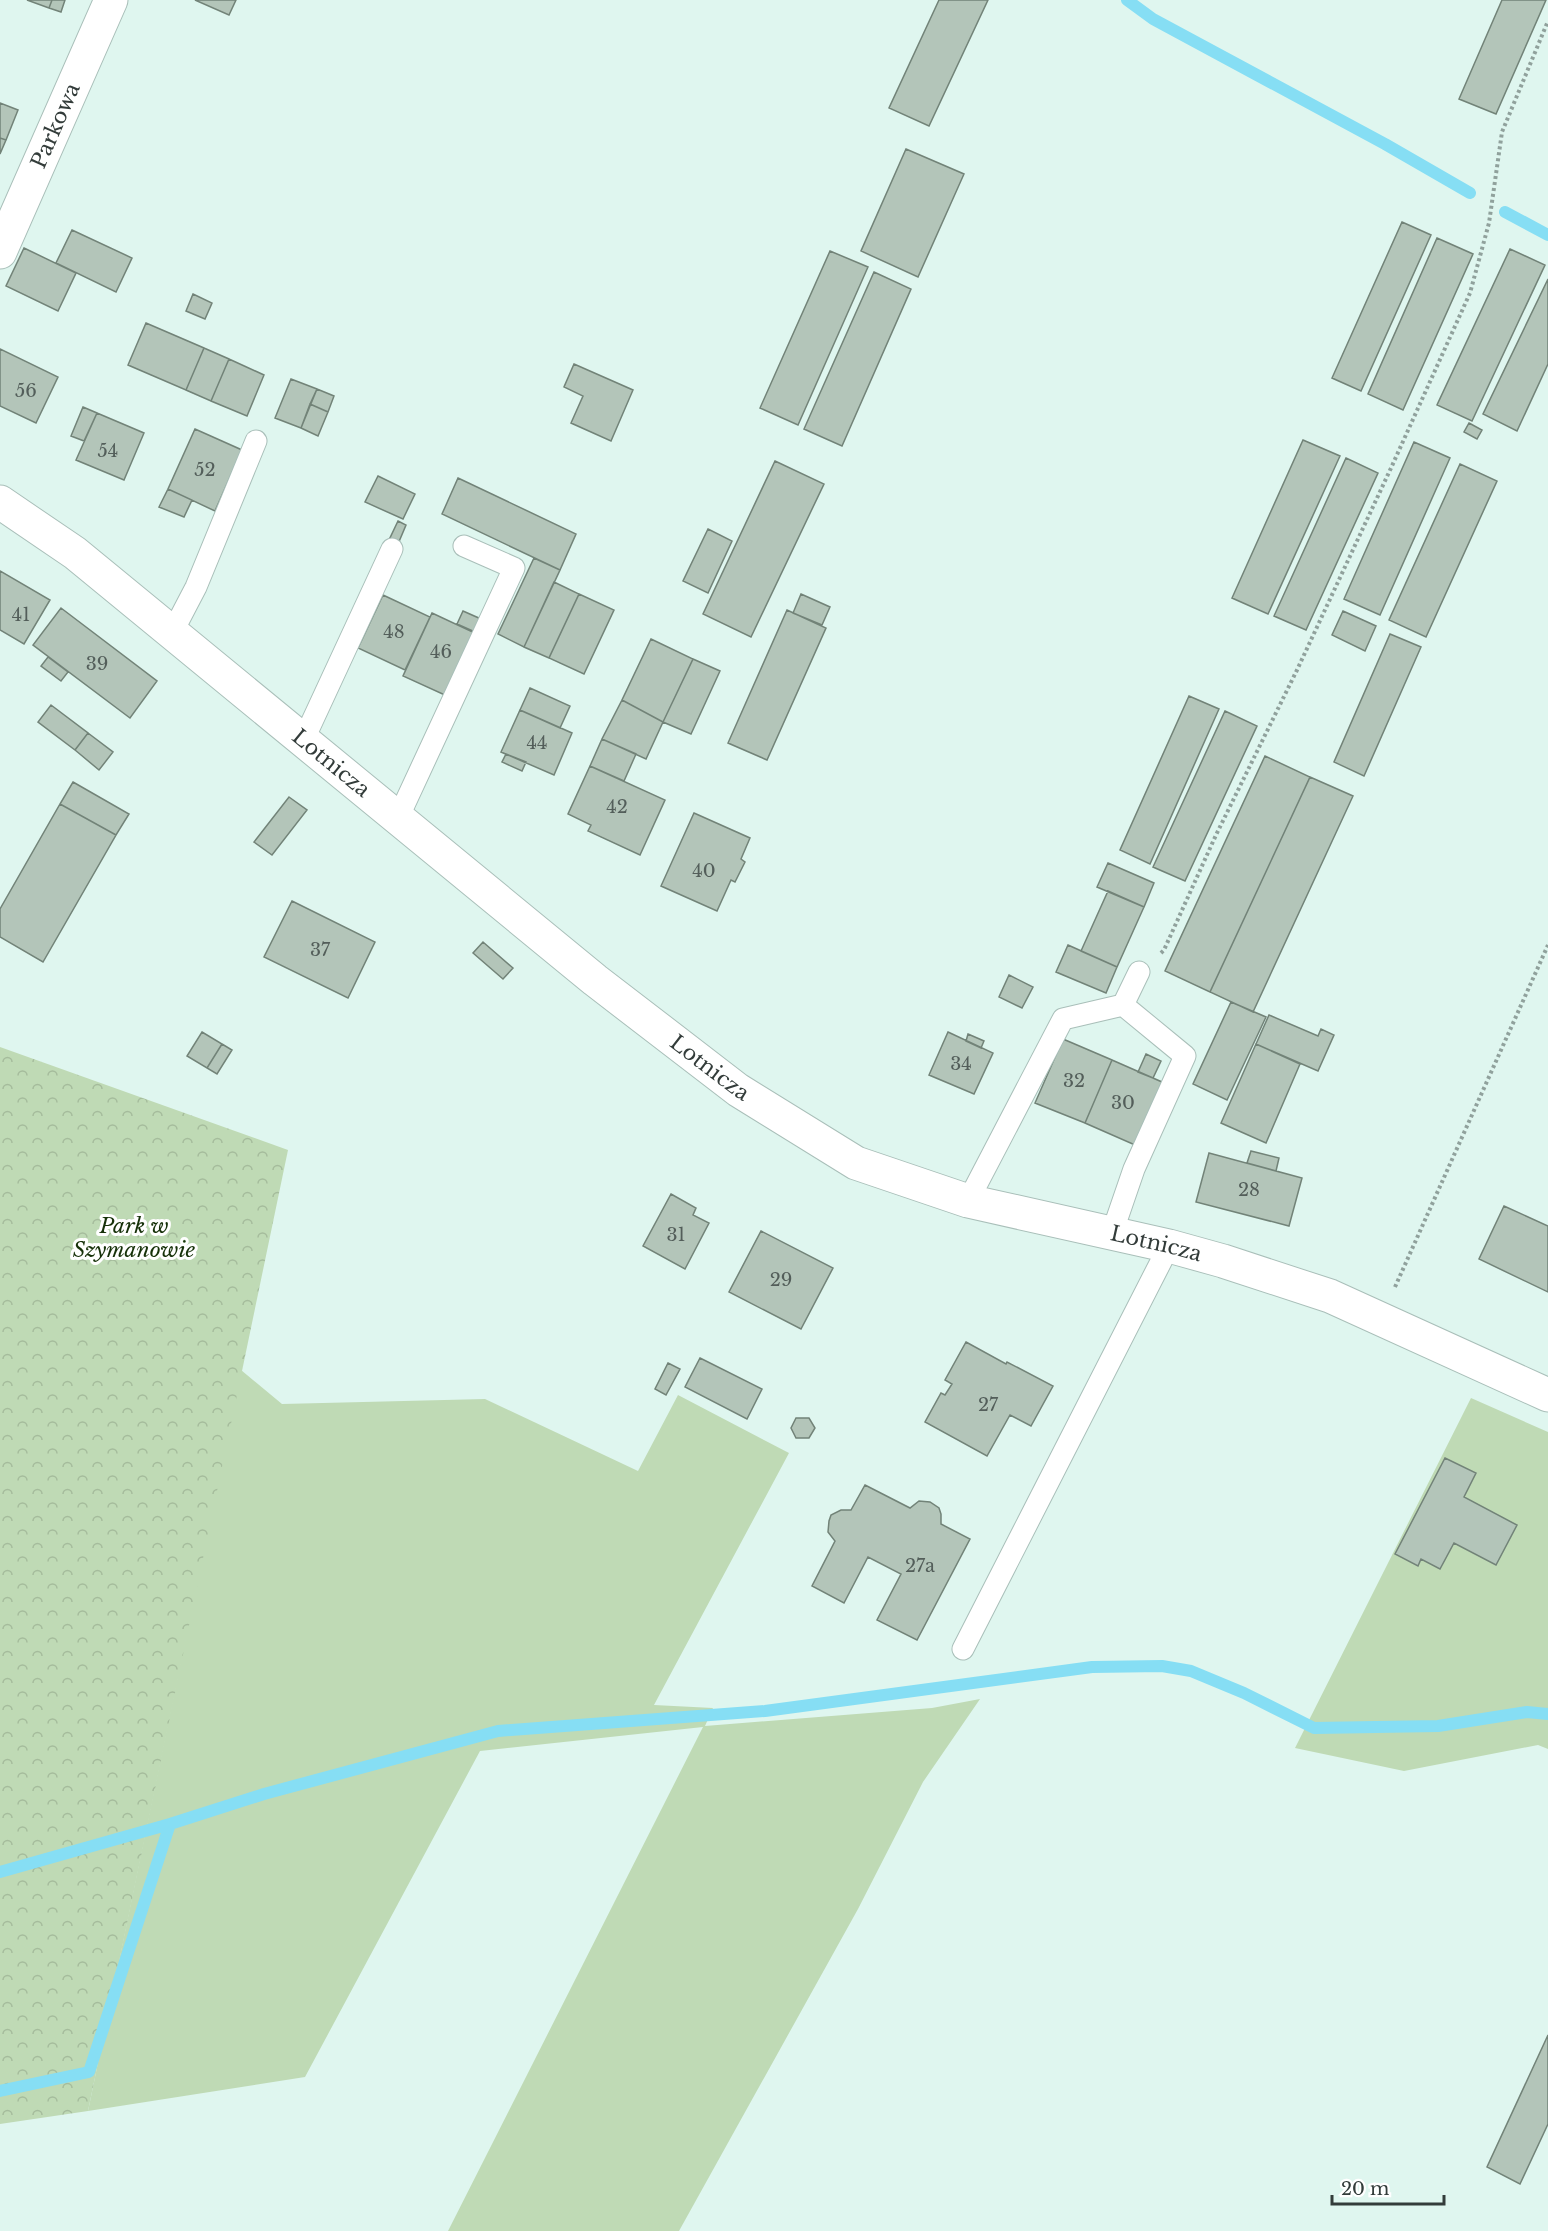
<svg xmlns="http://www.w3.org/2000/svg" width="1548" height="2231" viewBox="0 0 1548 2231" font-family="'Libre Baskerville',serif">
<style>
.grass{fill:#bfdab5}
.park{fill:url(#park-crowns)}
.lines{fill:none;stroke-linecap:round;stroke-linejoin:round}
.stream{stroke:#86def4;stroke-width:12}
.building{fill:#b3c5b9;stroke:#728378;stroke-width:1.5}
.service-casing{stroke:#a9bfb9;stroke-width:23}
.minor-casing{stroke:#a9bfb9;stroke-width:35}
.path{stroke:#90a19c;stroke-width:4;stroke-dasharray:3 3;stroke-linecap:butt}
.service{stroke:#fff;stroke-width:21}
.minor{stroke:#fff;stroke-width:33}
.labels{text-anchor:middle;stroke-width:6;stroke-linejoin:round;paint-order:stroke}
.number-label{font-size:18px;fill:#535e5a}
.street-label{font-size:21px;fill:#333c3a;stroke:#fff}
.park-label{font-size:21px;font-style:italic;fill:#163109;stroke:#fff}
</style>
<defs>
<pattern id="park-crowns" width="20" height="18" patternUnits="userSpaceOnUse" patternTransform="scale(1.5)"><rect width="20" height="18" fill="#bfdab5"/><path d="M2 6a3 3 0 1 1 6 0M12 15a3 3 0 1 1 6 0" fill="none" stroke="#a5bc9c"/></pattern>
</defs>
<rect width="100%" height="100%" fill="#dff6ef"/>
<!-- grass -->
<path class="grass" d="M241 1370 282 1404 485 1399 638 1471 678 1395 789 1453 654 1705 713 1708 705 1726 932 1708 980 1699 923 1782 858 1909 679 2231H448L703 1727 480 1751 305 2077 88 2111Z
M1471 1398 1548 1432V1749L1538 1745 1404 1771 1295 1748Z"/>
<!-- park -->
<path class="park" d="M0 1047 288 1150 88 2111 0 2124Z"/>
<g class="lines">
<!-- stream -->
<path class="stream" d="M1127 0 1153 19 1385 144 1470 193
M1505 212 1548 235
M0 1872 170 1824 264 1794 498 1731 765 1711 1092 1667 1162 1666 1191 1671 1244 1693 1314 1728 1438 1726 1527 1712 1548 1714
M0 2091 89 2072 170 1824"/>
</g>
<!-- building -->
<path class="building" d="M27 0H52L49 8Z
M52 0H65L61 12 49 8Z
M195 0H236L229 15Z
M939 0H988L929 126 889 108Z
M1502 0H1546L1496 114 1459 99Z
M0 103 18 110 6 140 0 138Z
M0 138 6 140 0 154Z
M906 149 964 174 918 277 861 251Z
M1402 222 1431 235 1361 391 1332 378Z
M72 230 132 258 116 292 56 263Z
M1437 238 1473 254 1403 410 1368 394Z
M24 248 76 273 58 311 6 286Z
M1510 249 1545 265 1472 421 1437 405Z
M830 251 868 267 798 425 760 408Z
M874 272 911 289 842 446 804 429Z
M1548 279V364L1517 431 1483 414Z
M193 294 212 303 205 319 186 311Z
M146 323 204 348 186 390 128 365Z
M204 348 229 359 211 401 186 390Z
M0 349 58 377 36 423 0 406Z
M229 359 264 375 247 416 211 401Z
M574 364 633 390 611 441 571 423 583 396 564 387Z
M291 379 317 389 301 428 275 418Z
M317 389 334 396 328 412 310 404Z
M310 404 328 412 318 436 301 428Z
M83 407 97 413 84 441 71 436Z
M97 413 144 433 124 480 76 460Z
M1469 423 1482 430 1477 439 1464 432Z
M195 429 242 450 215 511 168 489Z
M1303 440 1340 456 1268 614 1232 598Z
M1414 442 1450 458 1380 615 1344 599Z
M1346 458 1378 473 1306 630 1274 616Z
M775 461 824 484 751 637 703 614Z
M1460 464 1497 481 1426 637 1389 620Z
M378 476 415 494 403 519 365 502Z
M458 478 576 534 560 570 442 514Z
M168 489 192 500 184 517 159 507Z
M398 521 406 525 398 544 389 540Z
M708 529 732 541 708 593 683 581Z
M534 558 560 570 524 647 498 634Z
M0 571 50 600 24 644 0 630Z
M554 582 579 594 549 658 524 647Z
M579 594 614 610 584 674 549 658Z
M801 594 830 607 822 625 793 613Z
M383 595 430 617 405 670 358 648Z
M61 608 157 681 130 718 33 645Z
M787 610 826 628 767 760 728 743Z
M463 611 481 619 475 632 457 624Z
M1343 611 1376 626 1365 651 1332 635Z
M432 613 477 634 447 696 403 676Z
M1390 634 1421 647 1364 776 1334 762Z
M651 639 693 659 663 722 622 700Z
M48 657 68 672 61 681 41 666Z
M693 659 720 671 691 734 663 722Z
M530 688 570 706 560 728 520 710Z
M1189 696 1219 709 1150 864 1120 850Z
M622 700 663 722 646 759 602 739Z
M51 705 88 733 75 750 38 722Z
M520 710 572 733 554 775 501 752Z
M1225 711 1257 726 1185 881 1153 867Z
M88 733 113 752 99 770 75 750Z
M602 739 636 754 624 781 590 766Z
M506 754 526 762 522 771 502 762Z
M1265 756 1310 777 1210 992 1165 971Z
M590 766 665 800 640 855 588 831 591 825 568 814Z
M1310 777 1353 796 1253 1012 1210 992Z
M73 782 129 814 116 835 60 804Z
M289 797 307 810 272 855 254 842Z
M60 804 116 835 43 962 0 937V909Z
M694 813 750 838 741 859 745 862 735 882 731 880 717 911 661 886Z
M1108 863 1154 883 1144 907 1097 887Z
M1108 891 1144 907 1117 967 1081 951Z
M292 901 375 942 348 998 264 957Z
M483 942 513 968 503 979 473 953Z
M1068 945 1117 967 1106 993 1056 972Z
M1009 975 1033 987 1022 1008 999 997Z
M1231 1002 1266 1017 1227 1100 1193 1084Z
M1269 1015 1318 1036 1321 1029 1334 1035 1318 1071 1256 1044Z
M202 1032 222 1044 207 1068 187 1056Z
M948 1032 993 1053 974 1094 929 1075Z
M968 1034 984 1041 981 1048 966 1041Z
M1063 1039 1112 1060 1085 1123 1035 1103Z
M222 1044 232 1050 217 1074 207 1068Z
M1256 1044 1300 1064 1266 1143 1221 1123Z
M1146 1054 1161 1061 1153 1078 1138 1072Z
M1112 1060 1162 1082 1135 1145 1085 1123Z
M1251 1151 1279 1158 1276 1171 1247 1163Z
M1209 1153 1302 1178 1289 1226 1196 1202Z
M671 1194 696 1208 693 1215 709 1223 685 1269 643 1246Z
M1504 1206 1548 1226V1292L1479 1259Z
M761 1231 833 1268 801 1329 729 1292Z
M966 1342 1006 1364 1007 1362 1053 1386 1031 1426 1010 1415 987 1456 925 1422 941 1393 945 1395 952 1384 945 1380Z
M700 1358 762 1389 747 1419 685 1387Z
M668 1363 680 1369 666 1395 655 1389Z
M796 1418H809L815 1428 809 1438H796L791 1428Z
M1445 1458 1476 1473 1464 1497 1517 1525 1496 1565 1454 1543 1440 1569 1421 1559 1418 1566 1395 1554Z
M865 1485 910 1508 919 1501 930 1502 939 1508 941 1514V1524L970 1539 917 1640 877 1620 901 1574 868 1557 844 1603 812 1586 835 1541 828 1532 829 1521 831 1515 841 1510H851Z
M1548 2035V2124L1520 2184 1487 2167Z"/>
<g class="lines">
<!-- service casing -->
<g class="service-casing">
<path id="service" d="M172 633 196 587 256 441
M303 741 392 549
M398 818 514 568 464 546
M968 1201 1063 1019 1123 1005 1139 972
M1112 1233 1134 1169 1185 1056 1123 1005
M963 1649 1169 1246"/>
</g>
<!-- minor casing -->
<g class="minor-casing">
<g id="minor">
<path id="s1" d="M0 252 111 0"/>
<path id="s2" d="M0 502 75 553 595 980 738 1090 856 1163 968 1201 1169 1246 1223 1261 1330 1296 1548 1395"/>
</g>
</g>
<!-- path -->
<path class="path" d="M1161 953 1164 950 1216 835 1297 670 1391 468 1470 293 1489 223 1502 132 1548 21
M1395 1287 1548 945"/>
<!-- service -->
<use href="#service" class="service"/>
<!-- minor -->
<use href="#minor" class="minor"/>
</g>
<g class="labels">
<!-- number labels -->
<g class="number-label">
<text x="26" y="397">56</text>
<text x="108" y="457">54</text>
<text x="205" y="476">52</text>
<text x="21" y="621">41</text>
<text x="394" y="638">48</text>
<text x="441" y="658">46</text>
<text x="97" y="670">39</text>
<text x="537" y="749">44</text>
<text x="617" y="813">42</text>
<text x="704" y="877">40</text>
<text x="320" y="956">37</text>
<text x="961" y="1070">34</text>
<text x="1074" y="1087">32</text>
<text x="1123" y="1109">30</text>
<text x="1249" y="1196">28</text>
<text x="676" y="1241">31</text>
<text x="781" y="1286">29</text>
<text x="988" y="1411">27</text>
<text x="920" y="1572">27a</text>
</g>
<!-- street labels -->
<g class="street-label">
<text dy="7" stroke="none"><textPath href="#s1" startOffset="138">Parkowa</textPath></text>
<text dy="7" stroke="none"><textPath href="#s2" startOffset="422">Lotnicza</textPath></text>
<text dy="7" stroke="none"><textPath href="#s2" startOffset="908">Lotnicza</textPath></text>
<text dy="7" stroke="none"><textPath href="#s2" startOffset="1394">Lotnicza</textPath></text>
</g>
<!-- park labels -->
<g class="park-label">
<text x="134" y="1233">Park w<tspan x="134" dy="24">Szymanowie</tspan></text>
</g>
</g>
<!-- scale -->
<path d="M1332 2195v9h112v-9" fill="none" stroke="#333c3a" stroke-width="3"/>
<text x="1341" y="2195" font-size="18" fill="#333c3a" stroke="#ffffff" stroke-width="4.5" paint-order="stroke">20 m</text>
</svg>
